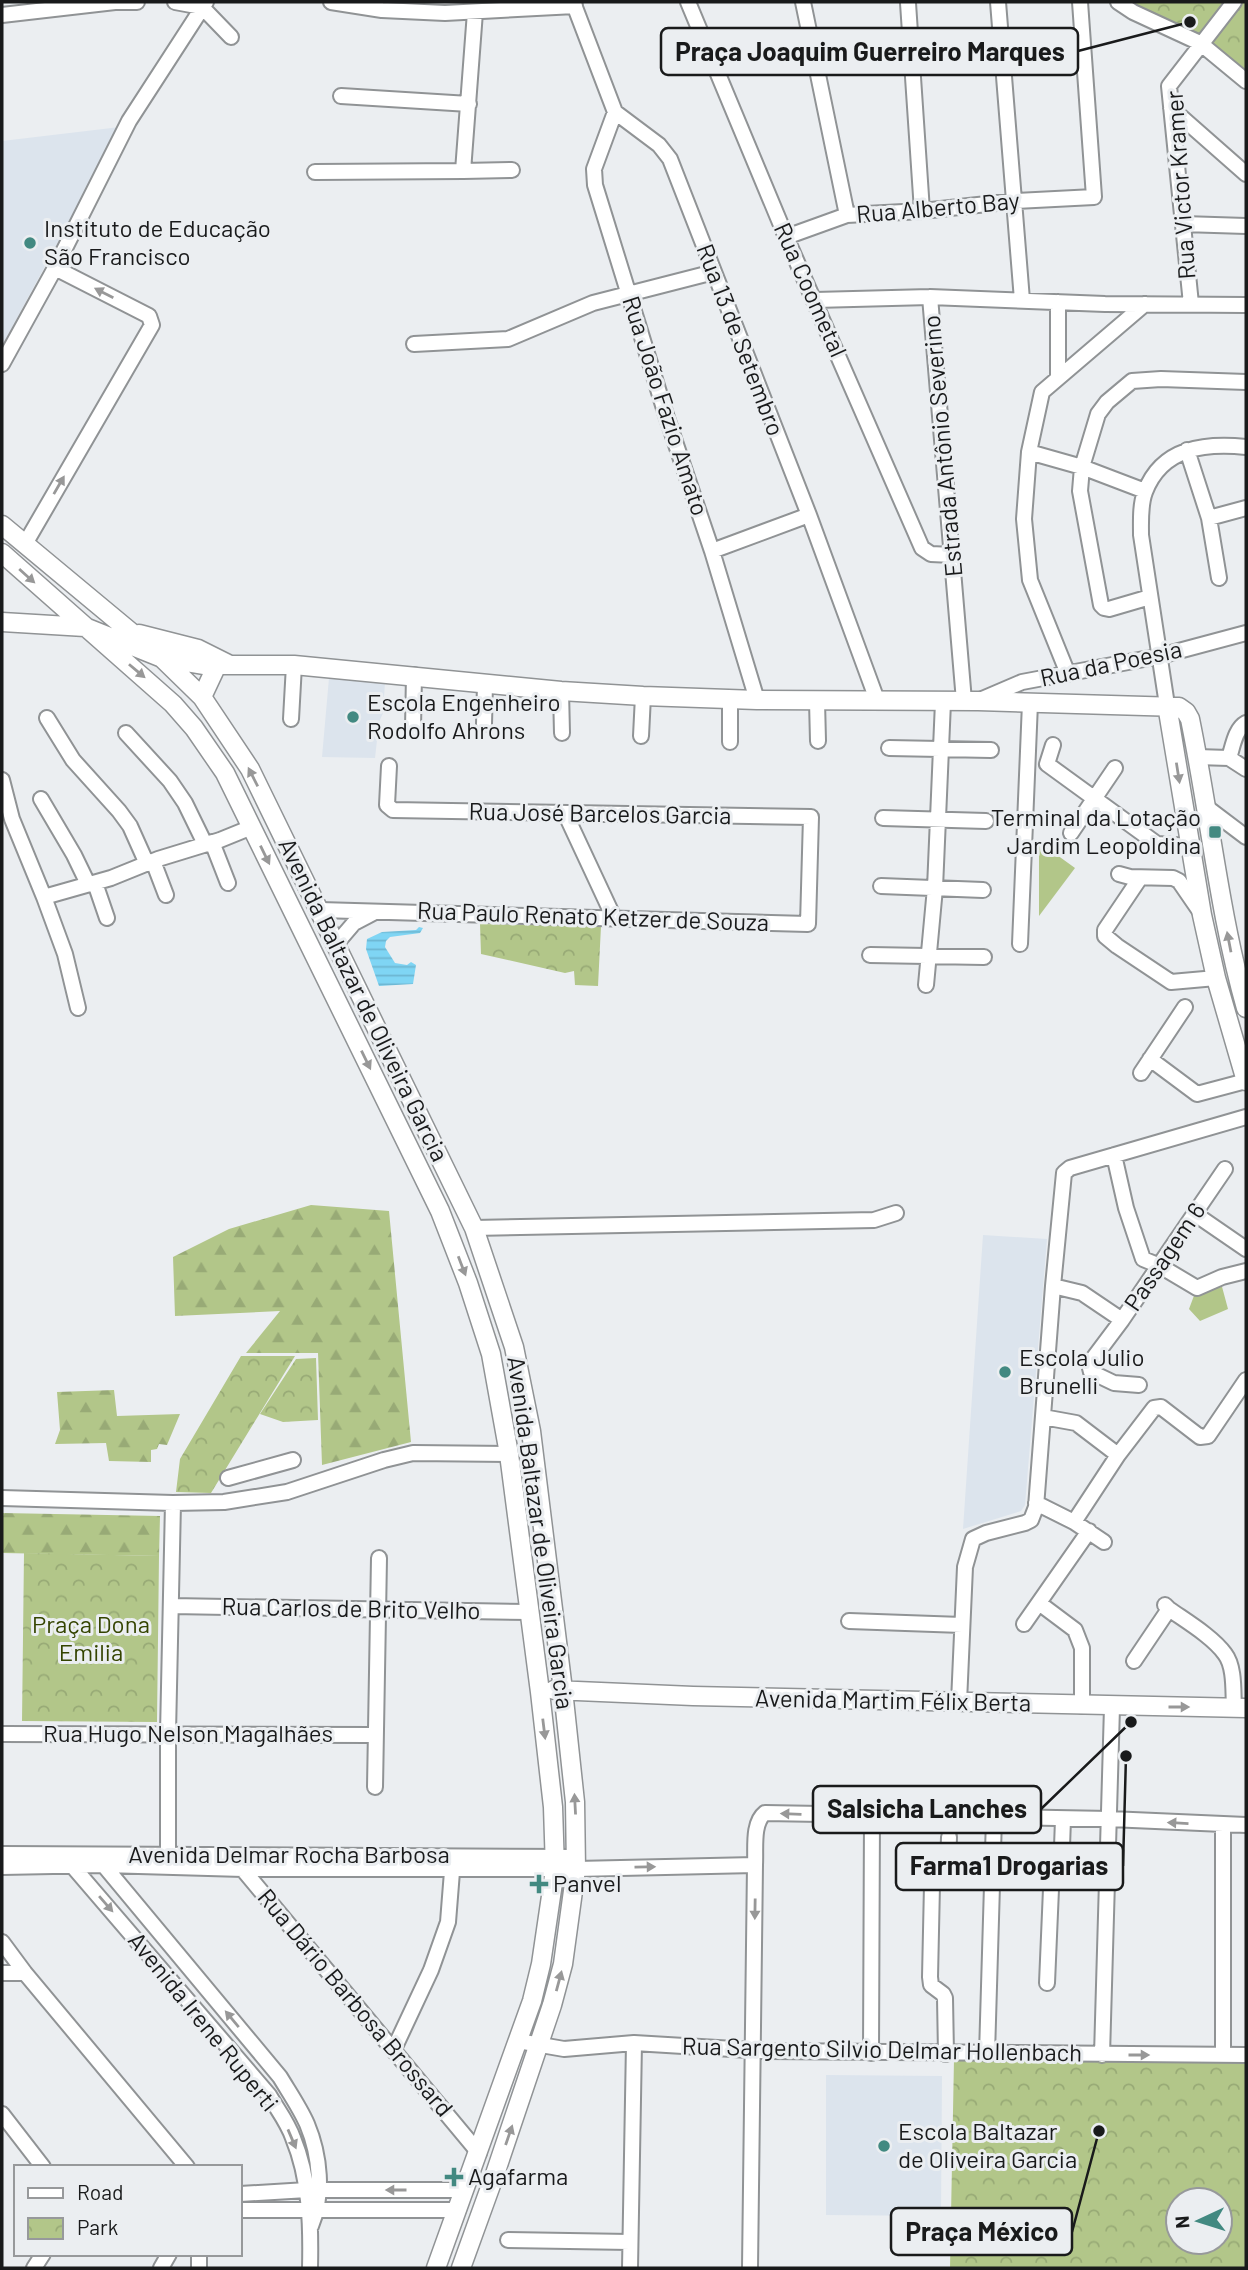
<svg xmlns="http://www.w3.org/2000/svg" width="1248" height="2270" viewBox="0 0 1248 2270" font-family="Barlow,sans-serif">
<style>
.built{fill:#dce4ed}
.grass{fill:#b2c689}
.forest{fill:url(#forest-firs)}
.park{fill:url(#park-crowns);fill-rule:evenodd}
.water{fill:url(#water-rules)}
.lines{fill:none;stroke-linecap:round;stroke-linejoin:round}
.minor-casing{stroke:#909395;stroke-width:18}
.major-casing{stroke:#909395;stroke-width:21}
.minor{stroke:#fff;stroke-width:14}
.major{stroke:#fff;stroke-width:18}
.oneway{fill:#989898}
.poi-dot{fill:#428981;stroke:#ebeef1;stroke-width:2.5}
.labels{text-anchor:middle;stroke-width:6;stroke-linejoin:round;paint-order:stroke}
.street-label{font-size:24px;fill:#191a1b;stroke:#ebeef1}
.poi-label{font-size:24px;fill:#191a1b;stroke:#ebeef1;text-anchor:start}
.park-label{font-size:24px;fill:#344400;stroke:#ebeef1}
.leader{fill:none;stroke:#191a1b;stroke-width:2.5}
.callout-dot{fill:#191a1b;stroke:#ebeef1;stroke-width:2.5}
.callout{fill:#ebeef1;stroke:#191a1b;stroke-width:2.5}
.callout-label{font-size:26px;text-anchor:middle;font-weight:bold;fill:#191a1b}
</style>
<defs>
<pattern id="forest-firs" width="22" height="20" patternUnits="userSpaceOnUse" patternTransform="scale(1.75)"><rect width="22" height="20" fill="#b2c689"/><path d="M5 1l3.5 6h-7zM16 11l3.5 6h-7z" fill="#98aa76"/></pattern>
<pattern id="park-crowns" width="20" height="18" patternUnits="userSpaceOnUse" patternTransform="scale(1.75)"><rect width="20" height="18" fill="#b2c689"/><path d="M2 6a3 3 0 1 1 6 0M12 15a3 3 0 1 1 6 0" fill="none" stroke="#98aa76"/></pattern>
<pattern id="water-rules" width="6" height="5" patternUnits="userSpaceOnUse" patternTransform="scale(1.75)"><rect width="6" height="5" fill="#7fd5f4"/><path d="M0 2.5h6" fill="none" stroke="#6db6d1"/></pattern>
</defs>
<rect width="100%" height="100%" fill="#ebeef1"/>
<!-- built -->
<path class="built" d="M120 127 2 346V141Z
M329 678 385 682 383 713 379 722 375 758 322 757Z
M983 1235 1047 1239 1025 1505 1021 1511 963 1529Z
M826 2075 942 2076 941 2216 826 2215Z"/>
<!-- grass -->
<path class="grass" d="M1039 842 1075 868 1039 916Z
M1221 1283 1228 1309 1200 1321 1189 1309 1195 1293Z"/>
<!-- forest -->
<path class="forest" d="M311 1205 389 1211 411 1442 322 1465 318 1353H246L280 1311 175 1316 173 1257 229 1229Z
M114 1390 117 1416 180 1414 167 1445 159 1444 157 1449 151 1450V1462L109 1461 106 1443 55 1444 60 1430 57 1392Z
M2 1513 160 1516 159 1556 2 1553Z"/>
<!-- park -->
<path class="park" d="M1128 2H1227L1200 37Z
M1240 2H1246V73L1209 43Z
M480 924 601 926 598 986 575 985 574 971 565 973 481 954Z
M241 1356H295L211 1493 176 1492 180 1459Z
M316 1358 318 1420 283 1422 260 1414 296 1359Z
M24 1553 159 1556 157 1722 22 1721Z
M954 2059 1246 2062V2268H950ZM1178 2200H1220V2242H1178Z"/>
<!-- water -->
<path class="water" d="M419 927 423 928 420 933 390 937 386 941 385 947 395 963 407 965 411 962 416 965 413 984 379 986 366 949 367 939 382 932 416 930Z"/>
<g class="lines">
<!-- minor casing -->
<g class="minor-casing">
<path id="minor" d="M175 2 202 7 231 37
M331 2 382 10 445 13 575 6
M573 2 615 112 659 145 670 159 809 515 877 700
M688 2 786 237 922 548 931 554 952 555
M803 2 847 215
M998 2 1022 300
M1118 2 1133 12 1200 43 1246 81
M908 3 922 211
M475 12 463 171 512 170
M2 15 115 2H137
M341 96 469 104
M1171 108 1246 174
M615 112 594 169 595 185 666 415 712 551 757 700
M315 172 463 171
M1183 224 1246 226
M786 237 847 215 922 211 1015 201 1094 197 1080 2
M930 297 964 701
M815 300 930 297 1105 304 1246 305
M1058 302V376
M1191 304 1169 86 1234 2
M414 344 508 339 593 303 714 272
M2 364 55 268 129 121 206 2
M1187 450 1209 518 1219 578
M1029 452 1082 467 1145 491
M1209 518 1246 508
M25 544 152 325 149 316 55 268
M712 551 809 515
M1150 597 1109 609 1104 608 1101 605 1080 491 1082 467 1098 414 1107 402 1132 381 1161 379 1246 382
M1068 674 1030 580 1024 519 1029 452 1042 392 1145 304
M561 691 562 733
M980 700 1022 682 1160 656 1246 633
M817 701 818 741
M1167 705 1141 535C1141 521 1140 505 1145 492 1162 447 1205 443 1246 447
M47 718 73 760 119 811 130 826 147 864
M291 719 294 665
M484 724 485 684
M413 728 414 675
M126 733 170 781 185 803 205 844
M641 736 643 696
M730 742V699
M1053 745 1047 764 1157 844 1190 846
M889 748 991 750
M1197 757 1229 758 1246 769
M1229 758C1233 746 1235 729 1246 723
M2 780 12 819 44 897 65 954 78 1008
M41 799 74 855 88 884
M1205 806 1246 837
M565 813 614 918
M883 818 986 821
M1071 833 1115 768
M212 842 228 883
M153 861 166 895
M1119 874 1130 877 1173 878 1179 881 1201 913
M1140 878 1105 930V936L1117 946 1171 982 1216 978
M95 883 107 918
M881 886 983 890
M44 897 111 878 158 859 220 840 252 827
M320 910 808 924 811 817 393 810 387 805 389 766
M336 944 354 923 373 913
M1020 944 1030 703
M870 955 984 957
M926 985 935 888 943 702
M1150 1059 1197 1094 1246 1081
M1141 1073 1185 1007
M1114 1155 1126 1208 1143 1259 1160 1266 1197 1288 1222 1277 1246 1271
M1195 1214 1246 1249
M474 1228 874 1220 896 1213
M1053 1286 1082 1293 1122 1320
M1139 1385 1114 1383 1091 1372 1089 1364 1122 1320 1225 1169
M1043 1417 1076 1423 1118 1455
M228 1478 293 1460
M2 1498 173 1503 224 1502 287 1492 384 1460 413 1453 509 1454
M1036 1503 1074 1522 1104 1542
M1074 1522 1118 1455 1154 1408 1161 1407 1200 1437 1208 1436 1246 1380
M1039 1603 1075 1630 1082 1648V1706
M1165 1605 1169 1609C1186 1621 1213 1637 1225 1654 1235 1667 1233 1692 1234 1708
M172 1606 530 1612
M849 1621 962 1625
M1024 1624 1089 1531
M1134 1661 1169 1609
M959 1702 965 1567 973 1539 986 1533 1025 1523 1031 1520 1036 1507 1053 1286 1064 1173 1070 1168 1246 1117
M2 1734 375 1735
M375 1787 379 1558
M1223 1825V2055
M2 1854 577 1857
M69 1862 269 2095C277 2109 288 2123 293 2138 310 2179 311 2225 310 2268
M101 1862 280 2077C289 2092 300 2108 307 2124 320 2155 324 2195 311 2226
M168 1862V1733L173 1503
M240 1866 479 2153
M2 1867 104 1865 243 1869H576L755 1865
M2 1942 25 1973 187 2167
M2 1973H25
M1047 1983 1051 1889 1052 1884 1061 1875 1063 1819
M518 2041 564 2049 634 2043 766 2051 1246 2055
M394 2049 431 1970 448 1922 453 1859
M871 2053 872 1816
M946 2054 945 1998 943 1994 931 1985 930 1977 932 1885 948 1867 949 1837
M987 2054 994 1818
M1102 2055 1112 1707
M2 2114 43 2167
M240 2194 307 2190H465
M240 2210H458
M508 2240 630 2242
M34 2268 43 2254
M161 2268 169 2254
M199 2268V2254
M630 2268 634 2043
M750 2268 755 1865C756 1849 752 1823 765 1813L1110 1819 1246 1825"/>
</g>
<!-- major casing -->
<g class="major-casing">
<path id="major" d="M2 525 162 658 202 697 250 769 474 1228 514 1347 531 1431 563 1690 575 1802 576 1869 563 1964 552 2005 495 2174 461 2268
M2 553 173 704 194 728 225 773 440 1211 468 1283 491 1354 509 1454 540 1692 553 1807 555 1869 541 1964 532 2001 436 2268
M2 622 85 627 162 658 203 665H294L561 691 643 696 757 700 978 701 1179 707 1186 712 1190 719C1210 816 1219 913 1246 1008
M139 634 198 649 228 664
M202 697 217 665
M1167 705 1202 915 1216 978 1246 1081
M554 1690 693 1696 1246 1708"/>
</g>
<!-- minor -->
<use href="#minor" class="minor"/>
<!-- major -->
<use href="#major" class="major"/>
</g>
<!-- one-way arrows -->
<defs><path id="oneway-solid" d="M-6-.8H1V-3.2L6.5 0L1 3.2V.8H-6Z" transform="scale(1.75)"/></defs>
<g class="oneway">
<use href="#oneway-solid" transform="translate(104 293) rotate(-153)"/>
<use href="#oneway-solid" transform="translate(59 485) rotate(-60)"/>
<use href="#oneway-solid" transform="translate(27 576) rotate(42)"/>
<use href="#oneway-solid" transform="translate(137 671) rotate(40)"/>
<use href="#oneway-solid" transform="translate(1178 773) rotate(81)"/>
<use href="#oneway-solid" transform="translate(253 777) rotate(-117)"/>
<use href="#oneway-solid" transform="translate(265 855) rotate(64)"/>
<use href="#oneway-solid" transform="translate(1229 942) rotate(-101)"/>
<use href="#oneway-solid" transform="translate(366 1060) rotate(64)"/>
<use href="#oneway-solid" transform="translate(462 1266) rotate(69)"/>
<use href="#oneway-solid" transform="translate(1179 1707)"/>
<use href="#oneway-solid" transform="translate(544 1729) rotate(83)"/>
<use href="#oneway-solid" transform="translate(575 1804) rotate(-93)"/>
<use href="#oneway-solid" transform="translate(791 1814) rotate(-178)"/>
<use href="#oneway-solid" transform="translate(1178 1823) rotate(-177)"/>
<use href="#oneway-solid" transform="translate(645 1867) rotate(-1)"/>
<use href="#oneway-solid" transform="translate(106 1904) rotate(49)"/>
<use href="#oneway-solid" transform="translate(755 1909) rotate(91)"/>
<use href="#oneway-solid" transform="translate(559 1981) rotate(-75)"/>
<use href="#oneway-solid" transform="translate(232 2019) rotate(-130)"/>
<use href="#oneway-solid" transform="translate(1139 2055)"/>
<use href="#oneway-solid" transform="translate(509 2135) rotate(-71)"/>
<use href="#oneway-solid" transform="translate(292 2139) rotate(67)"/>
<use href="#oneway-solid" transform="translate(396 2190) rotate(-180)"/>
</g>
<!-- markers -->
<g class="poi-dot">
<circle cx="30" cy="243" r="7"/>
<circle cx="353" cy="717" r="7"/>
<rect x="1208" y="825" width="14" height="14" rx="3.5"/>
<circle cx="1005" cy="1372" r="7"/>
<path d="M535.5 1873.5h7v7h7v7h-7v7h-7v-7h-7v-7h7z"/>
<circle cx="884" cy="2146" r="7"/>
<path d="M450.5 2166.5h7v7h7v7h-7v7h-7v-7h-7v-7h7z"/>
</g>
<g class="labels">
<!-- street labels -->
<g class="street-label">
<text transform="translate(1181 185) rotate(-94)" y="8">Rua Victor Kramer</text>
<text transform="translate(938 208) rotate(-5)" y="8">Rua Alberto Bay</text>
<text transform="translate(810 290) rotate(66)" y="8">Rua Coometal</text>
<text transform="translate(740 340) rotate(69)" y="8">Rua 13 de Setembro</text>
<text transform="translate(665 406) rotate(72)" y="8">Rua João Fazio Amato</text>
<text transform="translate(943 446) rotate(-95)" y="8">Estrada Antônio Severino</text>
<text transform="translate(1111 664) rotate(-12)" y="8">Rua da Poesia</text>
<text transform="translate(600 814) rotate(1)" y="8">Rua José Barcelos Garcia</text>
<text transform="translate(593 917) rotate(2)" y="8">Rua Paulo Renato Ketzer de Souza</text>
<text transform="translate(363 1000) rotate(64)" y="8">Avenida Baltazar de Oliveira Garcia</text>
<text transform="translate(1165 1257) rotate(-56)" y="8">Passagem 6</text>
<text transform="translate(540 1533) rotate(82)" y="8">Avenida Baltazar de Oliveira Garcia</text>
<text transform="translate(351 1609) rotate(1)" y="8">Rua Carlos de Brito Velho</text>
<text transform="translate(893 1701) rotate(1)" y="8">Avenida Martim Félix Berta</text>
<text x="188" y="1742">Rua Hugo Nelson Magalhães</text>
<text x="289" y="1863">Avenida Delmar Rocha Barbosa</text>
<text transform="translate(355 2003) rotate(50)" y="8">Rua Dário Barbosa Brossard</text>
<text transform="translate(203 2022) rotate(51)" y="8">Avenida Irene Ruperti</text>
<text transform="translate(882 2050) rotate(1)" y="8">Rua Sargento Silvio Delmar Hollenbach</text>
</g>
<!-- poi labels -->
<g class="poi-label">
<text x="44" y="237">Instituto de Educação<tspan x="44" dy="28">São Francisco</tspan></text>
<text x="367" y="711">Escola Engenheiro<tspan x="367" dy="28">Rodolfo Ahrons</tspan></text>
<text x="1201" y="826" text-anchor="end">Terminal da Lotação<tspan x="1201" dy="28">Jardim Leopoldina</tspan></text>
<text x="1019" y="1366">Escola Julio<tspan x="1019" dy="28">Brunelli</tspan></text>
<text x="553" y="1892">Panvel</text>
<text x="898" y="2140">Escola Baltazar<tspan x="898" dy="28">de Oliveira Garcia</tspan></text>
<text x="468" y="2185">Agafarma</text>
</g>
<!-- park labels -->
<g class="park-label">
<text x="91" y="1633">Praça Dona<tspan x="91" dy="28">Emilia</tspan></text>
</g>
</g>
<!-- callouts -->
<path class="leader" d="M1190 22L1078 51M1131 1722L1041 1809M1126 1756L1123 1866M1099 2131L1072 2232"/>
<g class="callout-dot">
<circle cx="1190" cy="22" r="7"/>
<circle cx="1131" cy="1722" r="7"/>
<circle cx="1126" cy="1756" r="7"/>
<circle cx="1099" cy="2131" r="7"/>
</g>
<g class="callout">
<rect x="661" y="28" width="417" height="47" rx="7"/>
<rect x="813" y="1786" width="228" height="47" rx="7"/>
<rect x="896" y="1843" width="227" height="47" rx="7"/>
<rect x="891" y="2208" width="181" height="47" rx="7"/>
</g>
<g class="callout-label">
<text x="870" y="61">Praça Joaquim Guerreiro Marques</text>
<text x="927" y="1818">Salsicha Lanches</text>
<text x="1009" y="1875">Farma1 Drogarias</text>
<text x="982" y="2241">Praça México</text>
</g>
<!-- border -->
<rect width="1248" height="2270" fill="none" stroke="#191a1b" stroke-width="7"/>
<!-- legend -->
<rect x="14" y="2165" width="228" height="91" fill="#ebeef1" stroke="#97999b" stroke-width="2"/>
<rect x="28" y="2188" width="35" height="10" fill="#ffffff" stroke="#97999b" stroke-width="2"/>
<text x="77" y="2200" font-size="21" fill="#191a1b">Road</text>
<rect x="28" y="2218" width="35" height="21" fill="url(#park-crowns)" stroke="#97999b" stroke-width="2"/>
<text x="77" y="2235" font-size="21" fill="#191a1b">Park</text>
<!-- north arrow -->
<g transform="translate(1199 2221) rotate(266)"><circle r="33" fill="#ebeef1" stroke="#97999b" stroke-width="2"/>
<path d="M0-5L12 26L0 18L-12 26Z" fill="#428981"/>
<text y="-10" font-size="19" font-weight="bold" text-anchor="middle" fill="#191a1b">N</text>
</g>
</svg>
